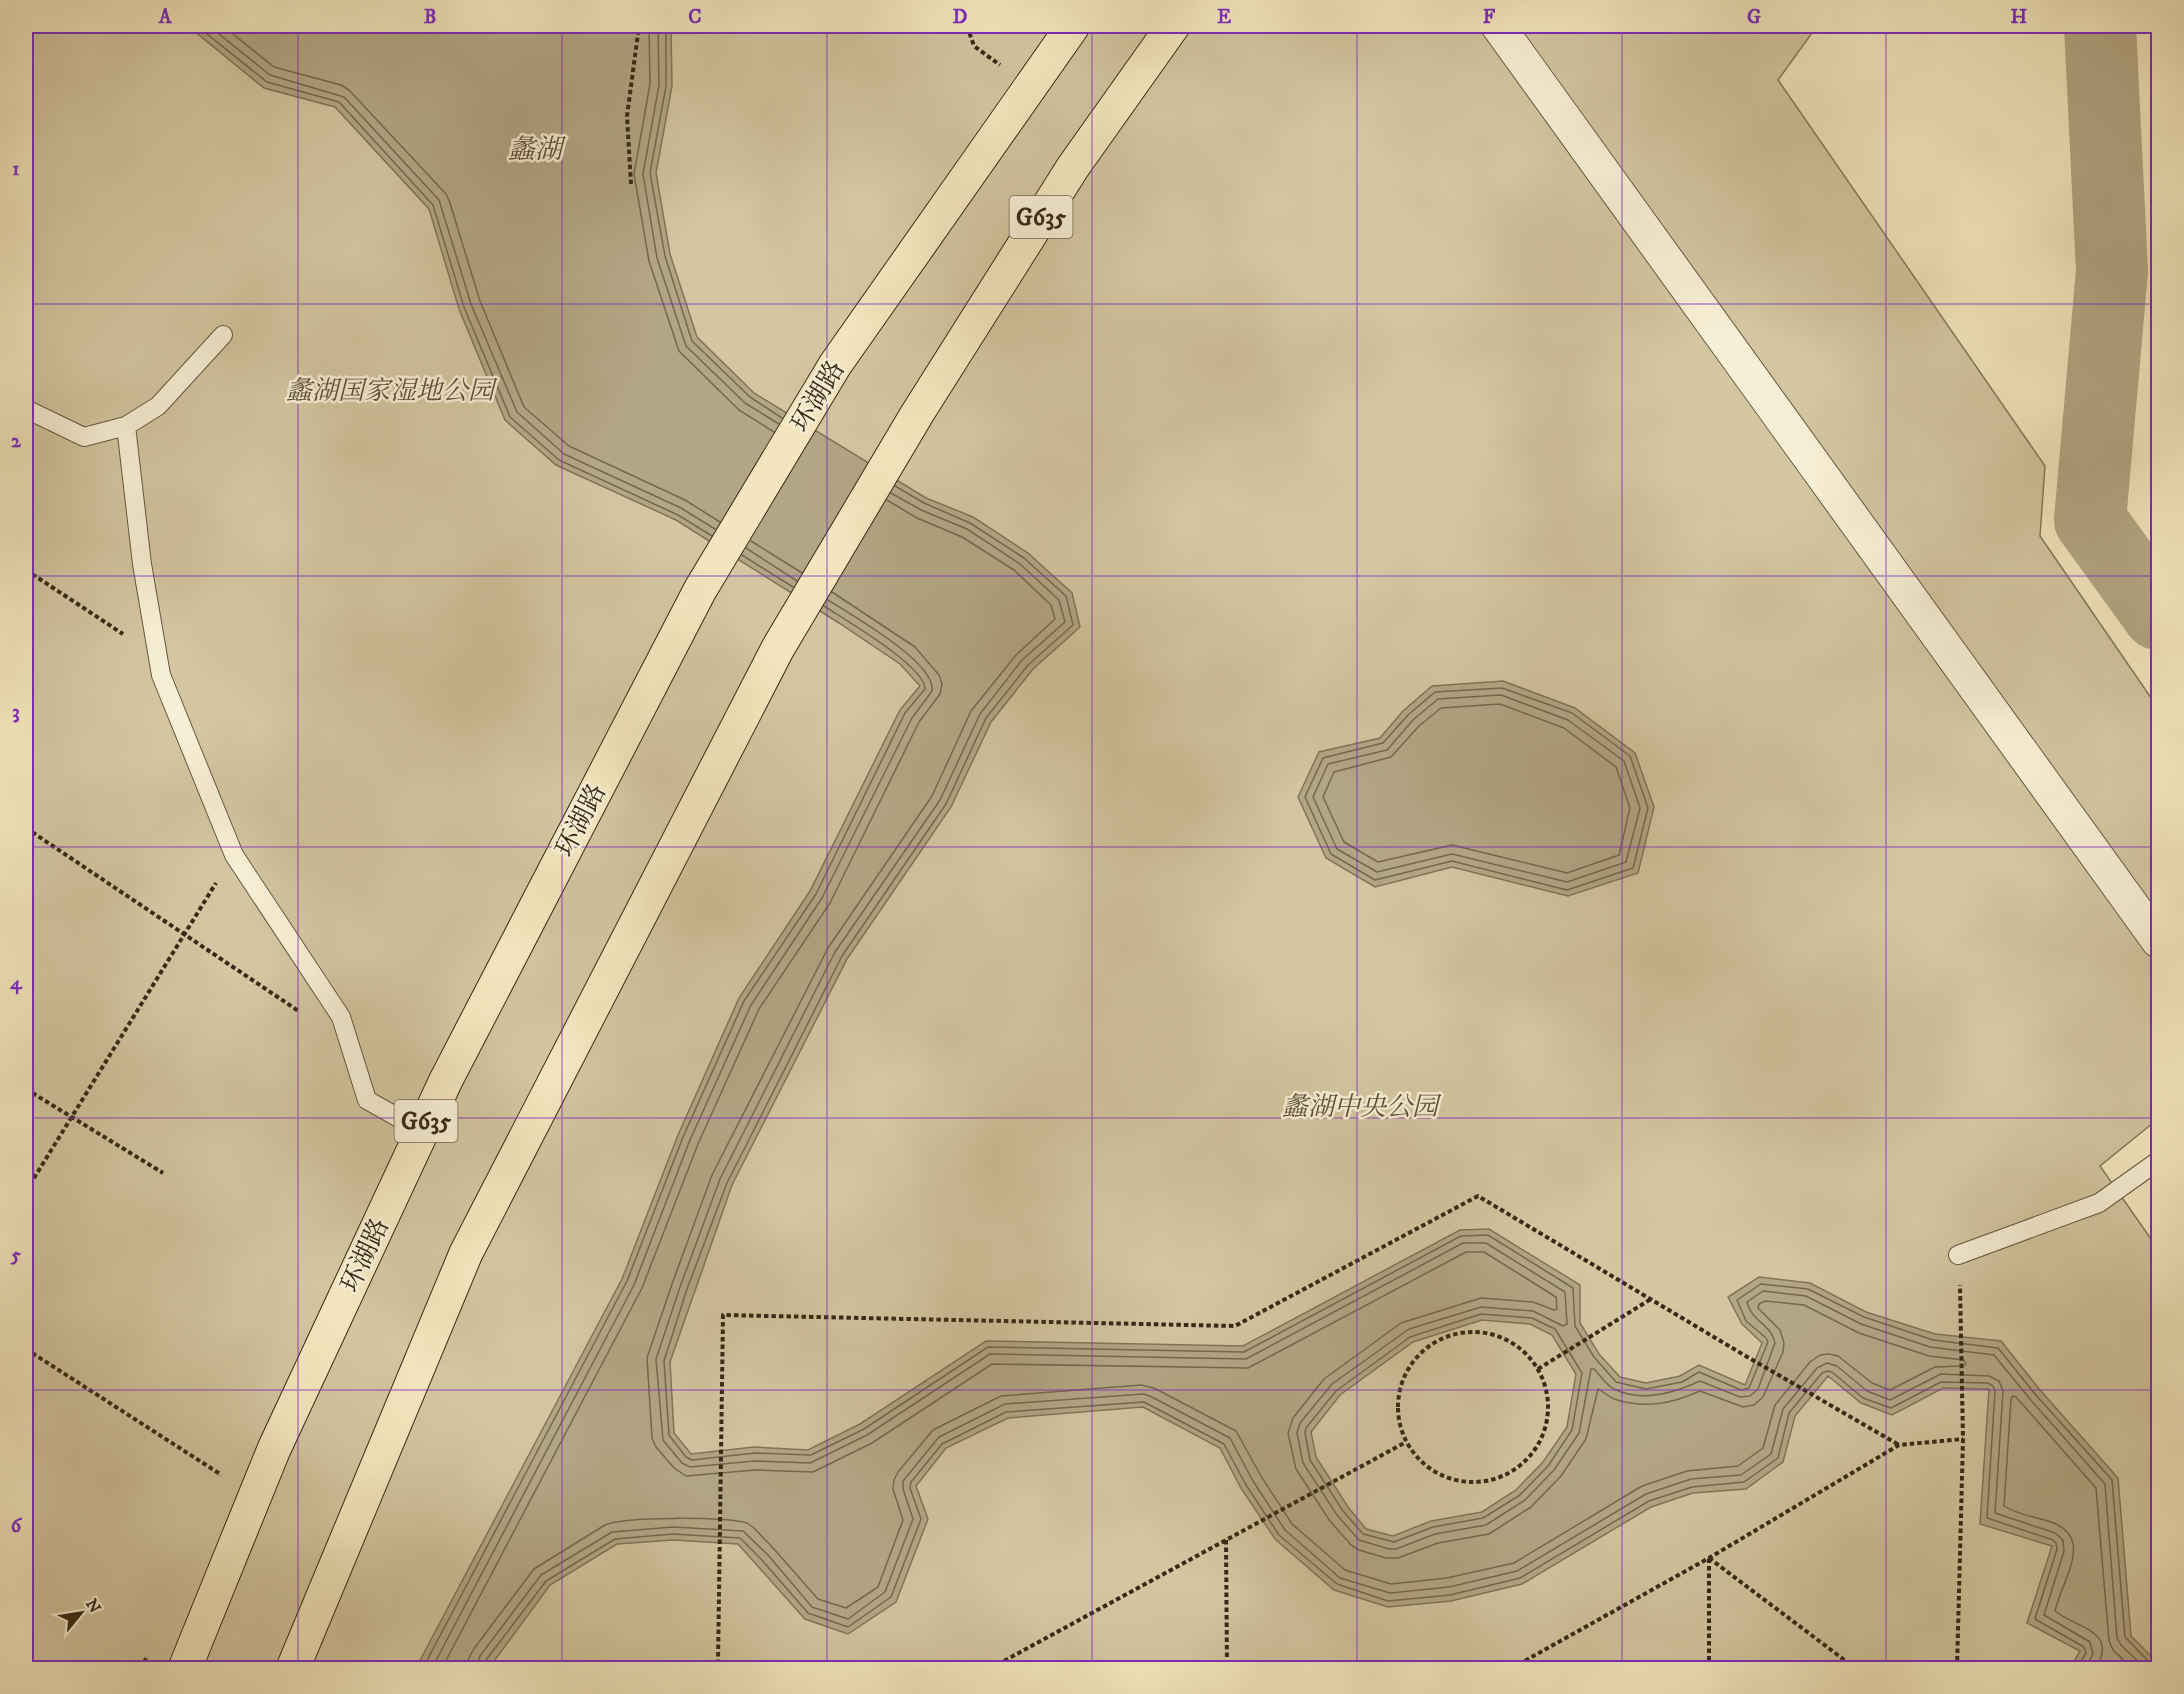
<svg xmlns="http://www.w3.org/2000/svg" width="2184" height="1694" viewBox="0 0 2184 1694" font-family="'IM FELL DW Pica','Noto Serif SC',serif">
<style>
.green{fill:#d3c6a1;stroke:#85785c;stroke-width:1.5}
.water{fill:#b3a685;stroke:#817459;stroke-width:1.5;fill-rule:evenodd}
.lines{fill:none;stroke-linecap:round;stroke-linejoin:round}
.shore{stroke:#75684e;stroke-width:1.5}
.river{stroke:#b3a685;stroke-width:72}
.service-casing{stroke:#665840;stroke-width:20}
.tertiary-casing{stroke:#665840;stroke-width:35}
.trunk-casing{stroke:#372916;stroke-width:35}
.path{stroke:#372916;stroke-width:4;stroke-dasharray:4.5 3;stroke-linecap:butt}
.service{stroke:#f7efd5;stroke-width:18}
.tertiary{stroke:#f7efd5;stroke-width:33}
.trunk{stroke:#f3e6be;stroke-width:33}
.grid{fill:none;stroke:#7b2cbf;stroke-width:1.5;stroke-opacity:0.55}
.labels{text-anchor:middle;stroke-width:5;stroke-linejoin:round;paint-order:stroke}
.shield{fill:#f7efd5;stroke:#71644f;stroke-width:1.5}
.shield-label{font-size:24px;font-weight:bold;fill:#372916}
.park-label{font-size:26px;font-style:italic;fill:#5e5039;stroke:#f7efd5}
.street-label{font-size:26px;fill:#372916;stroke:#f7efd5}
.water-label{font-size:27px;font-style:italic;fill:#5c4e37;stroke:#f7efd5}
.neatline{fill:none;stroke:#7b2cbf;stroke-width:2}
.grid-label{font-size:20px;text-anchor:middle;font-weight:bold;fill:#7b2cbf}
</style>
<rect width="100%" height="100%" fill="#f3e6be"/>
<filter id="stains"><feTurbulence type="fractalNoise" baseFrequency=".00333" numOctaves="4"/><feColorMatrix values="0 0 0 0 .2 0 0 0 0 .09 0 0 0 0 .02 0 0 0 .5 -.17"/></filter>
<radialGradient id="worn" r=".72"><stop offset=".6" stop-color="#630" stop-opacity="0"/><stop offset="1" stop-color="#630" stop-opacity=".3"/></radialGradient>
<!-- green -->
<path class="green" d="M26 26H1817L1778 80 2045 466 2040 536 2158 708V1119L2100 1166 2158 1249V1668H26Z"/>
<!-- water -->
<path class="water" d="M188 26H671L672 86 656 173 670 254 697 337 754 393 926 498 973 517 1028 553 1072 593 1080 627 1033 669 991 722 951 807 847 959 732 1185 670 1362 674 1433 691 1454 754 1447 808 1450 860 1424 986 1341 1243 1346 1460 1230 1489 1229 1580 1285V1323L1599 1354 1620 1377 1646 1383 1680 1376 1699 1365 1745 1385 1762 1343 1742 1324 1728 1297 1759 1277 1810 1283 1866 1312 1935 1334 2001 1341 2040 1390 2118 1478 2131 1636 2158 1663V1668H2070L2080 1651 2027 1623 2052 1546 1980 1524 1989 1389 1943 1388 1892 1415 1861 1403 1828 1376 1795 1416 1783 1462 1746 1489 1693 1493 1651 1507 1522 1584 1451 1601 1388 1607 1334 1590 1275 1539 1241 1488 1220 1448 1143 1407 1008 1418 946 1448 916 1486 928 1519 896 1602 848 1634 805 1619 738 1544 673 1540 617 1544 550 1585 489 1668H416L622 1279 678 1135 739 998 810 891 900 710 920 686 900 664 839 623 676 520 556 465 505 420 459 309 429 209 335 107 264 88ZM1482 1320 1530 1324 1552 1335 1576 1374 1567 1427 1543 1462 1516 1490 1482 1512 1431 1521 1393 1536 1366 1529 1348 1507 1316 1457 1311 1432 1340 1395 1413 1342Z
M1503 681 1575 708 1635 753 1654 807 1638 873 1568 896 1452 867 1375 887 1326 858 1298 797 1319 752 1380 738 1403 711 1432 686Z"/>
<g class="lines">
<!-- shore -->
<path class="shore" d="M197 26 267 82 339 102 433 205 464 307 510 417 559 460 678 515 712 536
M209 26 270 75 344 97 439 200 471 304 517 412 564 454 681 508 715 529
M223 26 274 67 341 85 349 90 446 194 450 203 480 301 524 407 569 446 685 500 720 522
M649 26 650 84 634 174 649 261 679 351 739 410 774 432
M658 26 659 85 643 174 657 258 686 346 745 403 779 424
M666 26V86L650 173 665 256 692 341 750 397 782 418
M895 486 924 503 970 523 1024 558 1066 596 1073 625 1028 665 986 718 946 804 842 956 727 1183 687 1289 664 1361 669 1435 686 1457 692 1460 755 1453 811 1455 864 1429 988 1347 1244 1352 1461 1236 1488 1235 1573 1288 1575 1326 1594 1357 1616 1382 1646 1389 1682 1382 1699 1372 1741 1390 1749 1388 1768 1342 1766 1338 1746 1321 1737 1300 1761 1284 1808 1289 1864 1317 1933 1340 1998 1348 2035 1394 2112 1480 2125 1637 2152 1665 2158 1666
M891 493 921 510 967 529 1020 564 1059 600 1065 622 1022 660 980 714 940 800 835 952 720 1179 680 1287 656 1359 663 1440 682 1463 690 1467 755 1461 810 1463 867 1435 990 1354 1246 1359 1463 1243H1486L1565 1292 1567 1324 1563 1326 1533 1311 1481 1307 1409 1329 1332 1384 1300 1423 1297 1433 1303 1463 1337 1515 1359 1540 1389 1549H1396L1435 1534 1486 1525 1525 1500 1554 1470 1579 1433 1591 1369H1594C1600 1375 1606 1385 1614 1389 1642 1403 1674 1393 1700 1381L1740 1397 1750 1396 1758 1389 1775 1343C1772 1325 1751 1321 1747 1302L1763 1291 1806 1296 1861 1324 1930 1347 1994 1355 2030 1399 2105 1484 2117 1638 2121 1645 2145 1668
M751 541 802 573
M746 548 797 581
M742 555 793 587
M1502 688 1572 713 1630 756 1648 808 1633 868 1567 890 1452 861 1375 880 1331 854 1305 797 1323 758 1383 743 1408 715 1435 692Z
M1501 695 1568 720 1624 761 1640 808 1626 862 1567 882 1452 854 1377 872 1337 849 1313 797 1328 764 1387 750 1413 720 1438 699Z
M1500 704 1564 728 1616 767 1630 808 1619 855 1567 873 1452 845 1378 862 1344 842 1323 797 1334 772 1391 757 1419 726 1441 708Z
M1481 1314 1532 1318 1555 1329 1582 1373 1572 1430 1548 1466 1520 1495 1483 1518 1433 1527 1394 1542 1363 1534 1343 1511 1310 1460 1305 1433 1306 1428 1336 1391 1410 1337Z
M423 1668 627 1281 683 1137 744 1001 816 894 905 713 925 689C925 666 844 619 824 606
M432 1668 634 1285 690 1140 751 1005 822 898 912 718 932 691C937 663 850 614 828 600
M442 1668 642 1288 698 1144 759 1009 830 903 919 722 940 694 942 684 939 675 915 647 832 592
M467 1668 468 1660 473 1650 534 1569 605 1525C625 1516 724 1517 747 1523L754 1528 774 1549 818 1599 846 1608 878 1587 903 1520 893 1489 894 1480 898 1472 933 1430 1001 1396 1141 1385 1154 1388 1236 1431 1261 1476 1292 1524 1345 1570 1391 1584 1447 1578 1514 1563 1642 1486 1687 1471 1738 1466 1763 1448 1775 1405 1810 1362 1820 1355 1829 1354 1838 1356 1872 1383 1890 1390 1935 1367 1963 1366 1966 1364 1964 1360 1929 1356 1859 1333 1804 1305 1765 1301 1759 1304 1758 1308 1780 1330 1784 1343 1783 1352 1763 1397 1754 1405 1743 1407 1700 1391C1671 1404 1645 1409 1614 1399 1607 1396 1603 1391 1598 1389L1586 1439 1561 1476 1531 1507 1489 1534 1438 1543 1398 1558H1386L1359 1550 1351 1545 1330 1521 1296 1469 1288 1433 1293 1418 1324 1379 1401 1323 1481 1298 1533 1302 1554 1310 1557 1309 1556 1297 1484 1252H1466L1248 1368 992 1364 872 1443 813 1472 755 1470 686 1476 674 1468 656 1447 652 1438 647 1358 672 1284 712 1175 828 948 932 796 971 711 1016 655 1055 619 1051 605 1014 570 962 537 917 518 887 500
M476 1668 480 1656 541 1575 612 1532 673 1527 743 1531 768 1555 812 1607 848 1619 885 1592 913 1519 903 1489V1481L939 1437 1005 1404 1143 1394 1150 1396 1230 1438 1253 1481 1285 1530 1340 1578 1390 1593 1449 1587 1517 1571 1646 1494 1691 1479 1741 1475 1771 1454 1783 1409 1817 1368 1827 1363 1837 1366 1867 1391 1890 1400 1941 1374 1989 1376 1999 1381 2003 1391 1995 1513 2055 1533 2063 1540 2064 1551 2044 1615 2090 1642 2093 1654 2086 1668
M484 1668 486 1660 546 1581 615 1539 673 1534 740 1538 762 1560 808 1613 848 1627 891 1597 921 1519 910 1488 911 1482 942 1444 1006 1412 1144 1402 1224 1444 1246 1485 1279 1535 1337 1584 1388 1601 1450 1595 1520 1578 1649 1501 1692 1487 1744 1482 1778 1458 1789 1413 1822 1373 1828 1371 1832 1372 1863 1398 1891 1408 1941 1382 1988 1383 1993 1386 1995 1391 1987 1518 2053 1540 2056 1543 2057 1549 2035 1619 2084 1647 2086 1653 2077 1668
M2096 1668C2119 1630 2075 1628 2055 1611 2063 1577 2096 1536 2048 1521 2034 1517 2016 1514 2004 1506L2011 1399 2013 1396 2016 1397 2096 1488 2109 1641 2113 1650 2132 1668"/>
<!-- river -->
<path class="river" d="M2100 26 2112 271 2090 520 2158 614"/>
<!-- service casing -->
<g class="service-casing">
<path id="service" d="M26 409 84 437 126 426 158 406 223 335
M126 426 142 564 161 675 234 855 341 1017 367 1100 422 1131
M1958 1255 2099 1203 2158 1161"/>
</g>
<!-- tertiary casing -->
<g class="tertiary-casing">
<path id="tertiary" d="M1498 26 2158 941"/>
</g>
<!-- trunk casing -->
<g class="trunk-casing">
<path id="trunk" d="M185 1668 274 1449 446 1080 700 590 835 365 1073 26
M293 1668 466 1253 778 648 917 414 1073 167 1173 26"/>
</g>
<!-- path -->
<path class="path" d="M967 26 974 46 1000 65
M26 27 29 26
M631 184 627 116 639 26
M26 570 123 634
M26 828 300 1012
M26 1089 163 1173
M26 1191 216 883
M1398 1407a75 75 0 1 1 150 0a75 75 0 1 1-150 0Z
M26 1349 220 1474V1476
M1538 1369 1651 1299
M1226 1540 1227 1668
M1709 1558 1855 1668
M718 1664 723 1315 1235 1326 1478 1196 1744 1355 1899 1445
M142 1668 146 1658
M687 1668 718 1664 739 1668
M991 1668 1406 1442
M1512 1668 1709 1558 1899 1445 1963 1439
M1709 1668V1558
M1957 1668 1963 1439 1960 1285"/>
<!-- service -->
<use href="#service" class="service"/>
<!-- tertiary -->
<use href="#tertiary" class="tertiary"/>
<!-- trunk -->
<use href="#trunk" class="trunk"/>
</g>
<!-- grid -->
<path class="grid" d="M298 26V1668M562 26V1668M827 26V1668M1092 26V1668M1357 26V1668M1622 26V1668M1886 26V1668M26 304H2158M26 576H2158M26 847H2158M26 1118H2158M26 1390H2158"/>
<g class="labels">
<!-- shield labels -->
<g class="shield">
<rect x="1009.5" y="196" width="63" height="42" rx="4.5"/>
<rect x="394.5" y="1100" width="63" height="42" rx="4.5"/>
</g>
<g class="shield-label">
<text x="1041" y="225">G635</text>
<text x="426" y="1129">G635</text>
</g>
<!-- park labels -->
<g class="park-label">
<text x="390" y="399">蠡湖国家湿地公园</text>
<text x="1360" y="1115">蠡湖中央公园</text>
</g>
<!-- street labels -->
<g class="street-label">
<text transform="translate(817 396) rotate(-59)" y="9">环湖路</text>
<text transform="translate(580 820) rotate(-63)" y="9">环湖路</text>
<text transform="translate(364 1255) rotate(-65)" y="9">环湖路</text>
</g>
<!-- water labels -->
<g class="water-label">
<text x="535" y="158">蠡湖</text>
</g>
</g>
<!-- margin -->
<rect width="2184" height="1694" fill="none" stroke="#f3e6be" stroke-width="66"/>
<!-- north arrow -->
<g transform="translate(81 1613) rotate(60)" stroke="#f7efd5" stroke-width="4.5" paint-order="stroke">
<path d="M0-4.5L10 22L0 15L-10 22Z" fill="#372916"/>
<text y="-9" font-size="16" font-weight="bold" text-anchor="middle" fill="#372916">N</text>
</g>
<rect x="33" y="33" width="2118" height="1628" class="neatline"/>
<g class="grid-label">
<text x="165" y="23">A</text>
<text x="430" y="23">B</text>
<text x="695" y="23">C</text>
<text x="960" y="23">D</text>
<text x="1224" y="23">E</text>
<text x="1489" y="23">F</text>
<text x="1754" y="23">G</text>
<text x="2019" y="23">H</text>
<text x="16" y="175">1</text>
<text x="16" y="447">2</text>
<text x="16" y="718">3</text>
<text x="16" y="989">4</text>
<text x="16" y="1261">5</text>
<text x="16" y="1532">6</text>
</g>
<rect width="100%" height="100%" filter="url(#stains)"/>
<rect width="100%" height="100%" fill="url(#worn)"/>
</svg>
